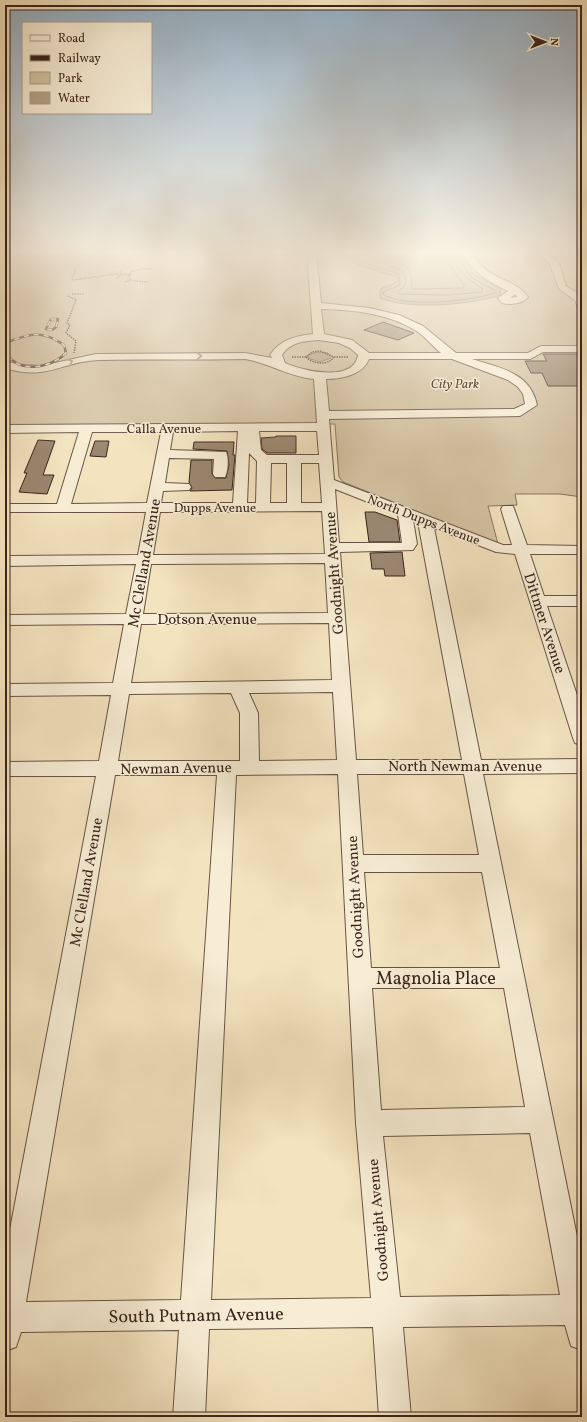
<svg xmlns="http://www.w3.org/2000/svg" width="587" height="1422" viewBox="0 0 587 1422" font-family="Vollkorn,serif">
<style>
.green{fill:#d4c3a3;stroke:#87745f}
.water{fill:#b4a287;stroke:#83705c}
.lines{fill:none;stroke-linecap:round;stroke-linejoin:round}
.shore{stroke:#776351;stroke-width:1}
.building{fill:#9a8770;stroke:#3a241b}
.minor-casing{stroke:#685444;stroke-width:2}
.path{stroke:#3a241b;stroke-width:1.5;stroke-dasharray:1.5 1;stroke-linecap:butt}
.minor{fill:#f7edd5;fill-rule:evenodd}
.rail-casing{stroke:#3a241b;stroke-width:2.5}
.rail{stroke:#f7edd5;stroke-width:1.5;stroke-dasharray:5;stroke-linecap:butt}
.oneway{stroke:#988878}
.labels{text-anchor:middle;stroke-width:3;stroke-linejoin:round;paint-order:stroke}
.far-park-label{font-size:13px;font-style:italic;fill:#604c3d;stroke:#f7edd5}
.far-street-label{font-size:13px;fill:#3a241b;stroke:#f7edd5}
.street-label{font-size:15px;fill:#3a241b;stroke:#f7edd5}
.near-street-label{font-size:18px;fill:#3a241b;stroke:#f7edd5}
</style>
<rect width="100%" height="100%" fill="#f3e3bf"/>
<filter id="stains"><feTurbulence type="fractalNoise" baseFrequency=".005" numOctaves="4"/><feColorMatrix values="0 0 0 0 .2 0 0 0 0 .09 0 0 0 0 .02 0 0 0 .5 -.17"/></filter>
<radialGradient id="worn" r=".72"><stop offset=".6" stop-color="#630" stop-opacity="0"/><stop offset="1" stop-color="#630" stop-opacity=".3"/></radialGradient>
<!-- green -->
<path class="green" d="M5 252H582V497L560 494H515L517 505 488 506 498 544 343 482 339 477 335 424 5 425Z"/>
<!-- water -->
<path class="water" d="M342 252H458L475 275 501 289 500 295C471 305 408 310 380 298V289L397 282V277L358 265 342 254Z
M317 352 328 353 331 358 320 362 308 358V355Z"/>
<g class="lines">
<!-- shore -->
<path class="shore" d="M346 252 360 261 399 274 400 285 383 292 384 295C407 308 470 301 495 293L494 290 472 278 455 252
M355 252 403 271 406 282 403 288 398 291 399 294 449 295 482 292V288C468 280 455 268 450 252
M367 252 406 266 411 274 412 289 463 288 464 285 446 260 444 252"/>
</g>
<!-- building -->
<path class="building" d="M383 322 414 333 398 340 364 330Z
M543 354H582V386H548L542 373H531L525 361H547Z
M276 436H296V453H267L262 449 261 438 276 437Z
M38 440 55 441 43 475H54L47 494 19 492 27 473H24Z
M95 441H109L106 457 90 456Z
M194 442H234L233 455H235L232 490 190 491 192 488 189 482 191 460H212V474L215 478H226L229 465 227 451 193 449Z
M365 512H375L397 520 400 542H369Z
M402 552 405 576H385L384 569H372L370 553Z"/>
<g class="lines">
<!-- minor casing -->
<g class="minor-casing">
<path id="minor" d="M307 252H316L321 303 369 308 399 315 423 326 456 353H528L541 346H582V352H543L530 359H472C500 368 530 372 537 405L520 416 329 419 334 480 503 545H512L501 509 503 506H513L527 545 582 546V554H530L544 596H582V606H547L582 710V745L575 743 573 738 515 554 496 552 434 528 481 760 582 759V773L483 774 582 1261V1350L571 1346 565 1325 403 1327 411 1417H379L373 1327 209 1329 205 1417H173L179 1330 21 1332 16 1347 5 1351V1256L96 776H5V762L99 761 111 695 5 696V684L113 683 124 624 5 625V615L126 614 136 564 5 566V556L138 555 146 512H5V504H57L79 432 5 433V425L317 423 314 379C290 377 269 363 245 359 196 360 147 359 98 360 60 362 47 381 5 368V361L20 365 41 366 96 354 245 353 272 358 270 355C281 339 296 336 313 334ZM321 309C353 310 387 313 415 330 425 336 432 346 441 353H369L352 340 324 334ZM319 340 339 343 350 348 358 355C354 383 302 371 285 363L282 355C290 342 305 341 319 340ZM369 359H452L508 380 518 387 523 394 525 404 514 409 329 411 326 379C341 379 363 375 369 359ZM238 431 233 503H161L163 491 189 490 191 487 189 484 165 483 169 458 214 459 213 474 215 477H225C228 471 229 458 226 452L170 450 173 432ZM259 431H317L319 455H267L261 450ZM92 432H161L147 503 71 504ZM249 453 257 461 256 503H247ZM271 463H287V503H270ZM301 463H319L322 503H301ZM335 489 398 514 402 543H339ZM322 511 325 554 153 555 160 512ZM413 520 418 522 462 760H356L340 552 413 550 417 544ZM325 563 328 613 143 614 151 564ZM329 623 332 680 131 683 141 624ZM333 692 337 760 259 761 258 713 249 693ZM231 693 240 713V761H118L129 694ZM338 774 356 1123 371 1298 211 1300 236 775ZM357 774H464L479 855H363ZM115 775H217L181 1300 26 1302ZM364 872H482L500 968H371ZM372 988H504L525 1107 381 1110ZM530 1133 560 1295 400 1297 383 1136Z
M464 252H472C487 282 514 277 528 297 522 304 511 305 502 303L498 298 508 291C490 282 470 272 464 252ZM515 294 517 297 510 298Z
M538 252H547L559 263 566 286 582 296V309L578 308 575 300 559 289 550 264Z"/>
</g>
<!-- path -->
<path class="path" d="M117 278 121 275 120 271
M72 279 76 268
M73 280 116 274 131 275
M125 282 131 280
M148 282 134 281 128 278 131 272 140 269H152
M72 294H84
M68 296 76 300 67 323 70 325 66 333 76 341 74 353
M320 351 334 357C328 366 313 364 306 357L312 352Z
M292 357H306
M334 357H349"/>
<!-- minor -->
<use href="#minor" class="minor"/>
<!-- rail casing -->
<g class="rail-casing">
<path id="rail" d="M51 319H58L56 327 52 330 46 329Z
M5 343C30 334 41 329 64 345L66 353C55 364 34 371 18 364 14 362 10 358 5 355"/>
</g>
<!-- rail -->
<use href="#rail" class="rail"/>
</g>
<!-- one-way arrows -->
<defs><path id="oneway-chevron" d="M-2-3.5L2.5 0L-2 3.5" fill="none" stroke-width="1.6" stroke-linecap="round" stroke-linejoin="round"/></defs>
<g class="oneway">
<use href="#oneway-chevron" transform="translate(199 356)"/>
<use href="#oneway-chevron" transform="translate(70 362) rotate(-22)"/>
</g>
<!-- sky -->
<linearGradient id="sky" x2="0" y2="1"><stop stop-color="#93adc1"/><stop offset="0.56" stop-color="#faf2e2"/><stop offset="1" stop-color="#faf2e2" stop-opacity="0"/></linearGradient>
<rect width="587" height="451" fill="url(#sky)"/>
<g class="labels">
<!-- far-park labels -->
<g class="far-park-label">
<text x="455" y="388">City Park</text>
</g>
<!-- far-street labels -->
<g class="far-street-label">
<text x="164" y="433">Calla Avenue</text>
<text x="215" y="512">Dupps Avenue</text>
<text transform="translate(424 519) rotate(21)" y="5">North Dupps Avenue</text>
</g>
<!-- street labels -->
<g class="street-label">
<text transform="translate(144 563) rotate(-80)" y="5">Mc Clelland Avenue</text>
<text transform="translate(334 573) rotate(-94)" y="5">Goodnight Avenue</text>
<text x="207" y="624">Dotson Avenue</text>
<text transform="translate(545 623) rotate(72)" y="5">Dittmer Avenue</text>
<text x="465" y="771">North Newman Avenue</text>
<text transform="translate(176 768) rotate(-1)" y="5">Newman Avenue</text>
<text transform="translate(86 882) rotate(-80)" y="5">Mc Clelland Avenue</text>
<text transform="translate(355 897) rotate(-93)" y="5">Goodnight Avenue</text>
<text transform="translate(378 1220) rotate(-95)" y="5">Goodnight Avenue</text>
</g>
<!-- near-street labels -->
<g class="near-street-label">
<text x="436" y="984">Magnolia Place</text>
<text transform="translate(196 1315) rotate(-1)" y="6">South Putnam Avenue</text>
</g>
</g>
<!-- margin -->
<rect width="587" height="1422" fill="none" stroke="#f3e3bf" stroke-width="20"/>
<rect x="6" y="6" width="575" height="1410" fill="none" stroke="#3a241b" stroke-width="2"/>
<rect x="10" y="10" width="567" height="1402" fill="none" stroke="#3a241b"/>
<!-- legend -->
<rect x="22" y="22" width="130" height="92" fill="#f7edd5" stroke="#ab9d8b"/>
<rect x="30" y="35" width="20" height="6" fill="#f7edd5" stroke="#ab9d8b"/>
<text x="58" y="42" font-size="12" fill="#3a241b">Road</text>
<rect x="30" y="55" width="20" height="6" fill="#3a241b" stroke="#ab9d8b"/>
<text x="58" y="62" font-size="12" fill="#3a241b">Railway</text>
<rect x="30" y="72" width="20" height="12" fill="#d4c3a3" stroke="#ab9d8b"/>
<text x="58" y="82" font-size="12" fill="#3a241b">Park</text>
<rect x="30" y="92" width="20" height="12" fill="#b4a287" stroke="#ab9d8b"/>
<text x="58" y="102" font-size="12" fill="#3a241b">Water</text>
<!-- north arrow -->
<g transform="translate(545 42) rotate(90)" stroke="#f7edd5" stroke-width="3" paint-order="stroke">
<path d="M0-3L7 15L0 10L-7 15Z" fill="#3a241b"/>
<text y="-6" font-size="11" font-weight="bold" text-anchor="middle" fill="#3a241b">N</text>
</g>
<rect width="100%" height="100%" filter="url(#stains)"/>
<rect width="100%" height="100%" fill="url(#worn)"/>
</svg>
